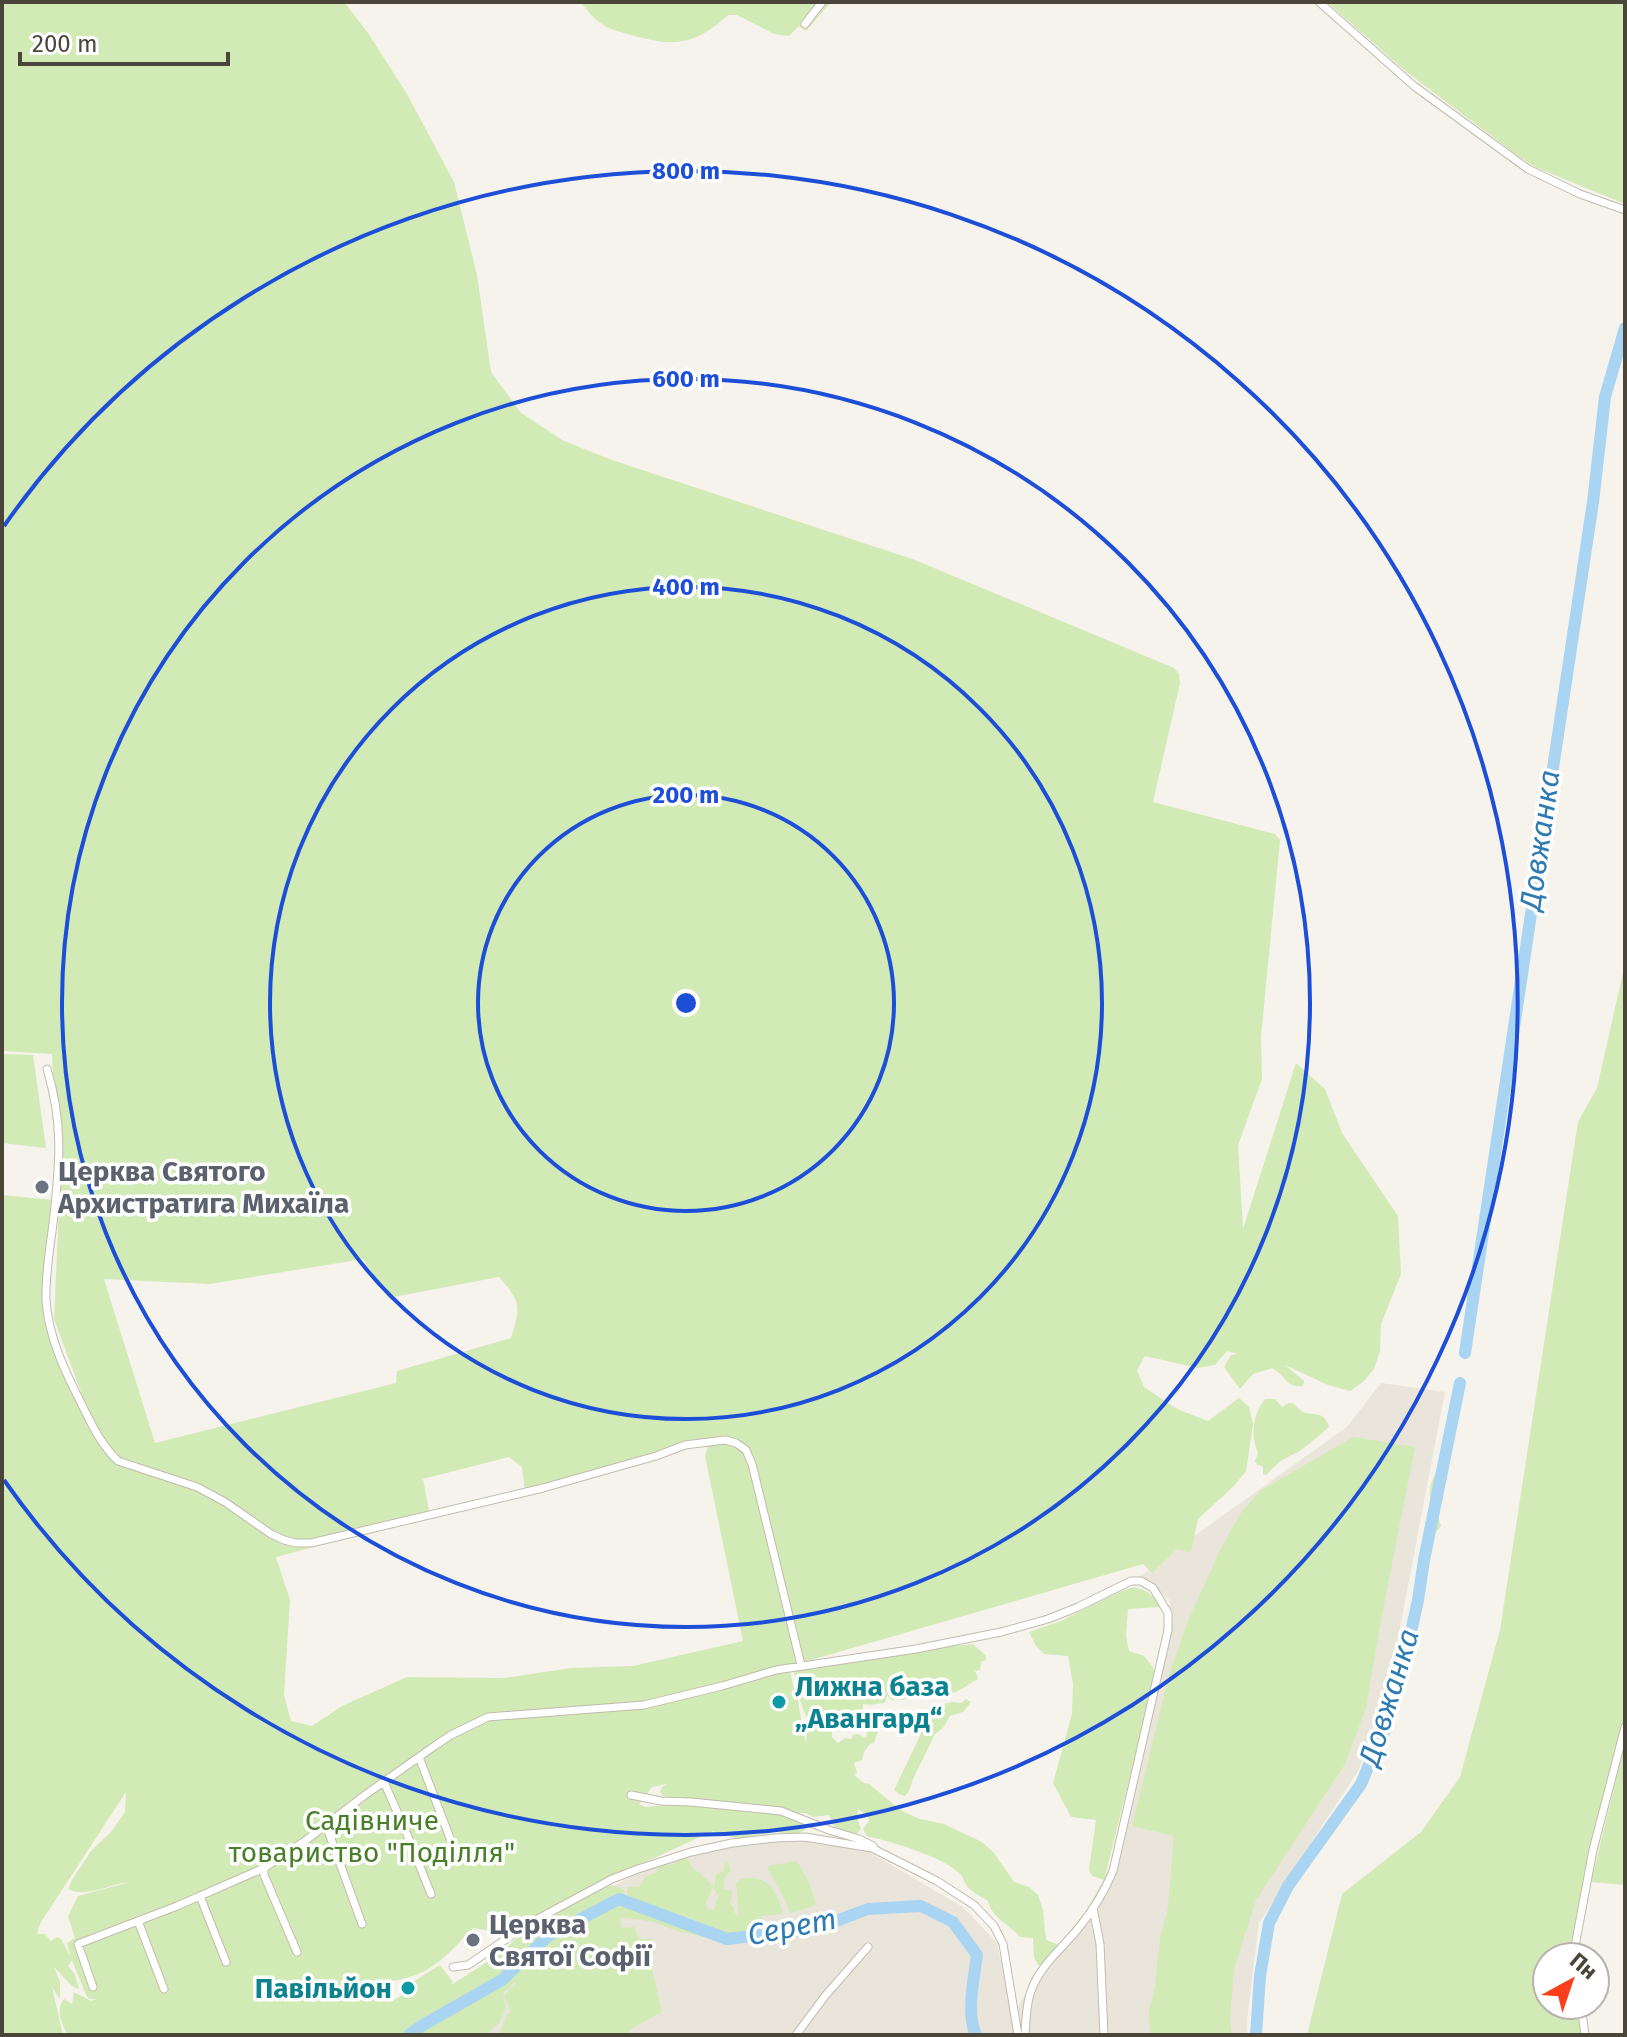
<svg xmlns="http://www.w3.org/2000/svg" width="1627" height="2037" viewBox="0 0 1627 2037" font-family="'Fira Sans',sans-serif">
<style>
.residential{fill:#eae5da}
.green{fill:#d2eab5;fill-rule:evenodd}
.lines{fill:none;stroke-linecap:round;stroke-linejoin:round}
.river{stroke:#a9d4f2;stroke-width:12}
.street-casing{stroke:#c2bbae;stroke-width:9}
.street{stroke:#fff;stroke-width:7}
.ring{fill:none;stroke:#1d4ed8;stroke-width:4}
.worship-dot{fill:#6b7280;stroke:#fff;stroke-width:3}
.culture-dot{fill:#0f9aa8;stroke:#fff;stroke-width:3}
.labels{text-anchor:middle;stroke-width:7;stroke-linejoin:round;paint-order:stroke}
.worship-label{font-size:28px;font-weight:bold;fill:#5b616d;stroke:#fff;text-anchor:start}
.culture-label{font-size:28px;font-weight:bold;fill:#0d838f;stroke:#fff;text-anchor:start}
.park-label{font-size:28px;fill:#4a7f2a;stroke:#fff}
.water-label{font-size:30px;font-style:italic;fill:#2e7ab2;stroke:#fff}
.centre{fill:#1d4ed8;stroke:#fff;stroke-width:4}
.ring-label{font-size:24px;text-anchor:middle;font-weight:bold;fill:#1d4ed8;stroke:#fff;stroke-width:7;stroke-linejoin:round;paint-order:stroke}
</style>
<rect width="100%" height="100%" fill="#f6f3ec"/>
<!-- residential -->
<path class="residential" d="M1381 1383 1445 1392 1386 1701 1358 1771 1259 1923 1247 2020V2035H406L412 2008 481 1968 531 1930 664 1859 807 1835 859 1846 963 1907 997 1943 1012 2013 1014 2014 1041 1967 1086 1911 1117 1854 1137 1782 1151 1714 1169 1644 1170 1600 1138 1577 1149 1570 1152 1572 1177 1548 1191 1552 1194 1536 1347 1427Z"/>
<!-- green -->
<path class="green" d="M2 2H344L368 33 407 94 454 182 477 275 491 372 521 413 564 441 612 460 915 560 1174 668 1179 674 1180 683 1153 802 1267 832 1275 834 1280 840 1261 1037 1262 1079 1238 1145 1243 1229 1296 1063 1325 1089 1342 1133 1398 1216 1401 1274 1381 1324 1380 1351 1374 1369 1364 1381 1350 1391 1328 1385 1285 1365 1304 1381 1303 1386C1285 1388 1287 1376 1272 1368L1253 1374 1240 1389 1224 1367 1231 1355 1238 1354 1227 1351 1215 1365 1198 1368 1145 1356 1137 1370 1144 1387 1177 1409 1208 1421 1239 1398 1249 1407 1253 1424 1246 1471 1234 1486 1198 1519 1191 1553 1177 1549 1152 1573 1143 1564 797 1664 839 1665 916 1651H930L937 1648 973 1644 986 1656V1660L981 1662 980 1670 975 1671 978 1679C962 1687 948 1703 930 1692V1698L928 1699 920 1693 903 1700H891L887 1695 885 1703C877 1703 871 1706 863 1704V1712L861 1715 854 1716 849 1720C840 1718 833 1719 824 1715L818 1720 809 1721C803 1714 793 1678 794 1666H789L794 1690 797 1692C799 1709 802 1726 806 1743L807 1729H811L816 1722C823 1723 825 1730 832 1732V1737L838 1743 845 1738 851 1739 853 1735 858 1734 866 1738 867 1732 863 1728 864 1724 858 1719 872 1713C884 1730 879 1725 874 1743L870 1744 864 1752 862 1760 854 1763 857 1772 854 1775 864 1783 869 1784 902 1811 920 1819 944 1824 982 1842 994 1853 1014 1882 1029 1887 1038 1895 1043 1910 1046 1940 1057 1944 1058 1950 1041 1966 1038 1965 1034 1958 1033 1938 1020 1937C1010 1924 992 1919 988 1901 982 1897 971 1892 967 1886 964 1883 964 1878 961 1875 943 1856 892 1842 867 1836L863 1829 869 1821 868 1816 858 1809 857 1817 861 1829 856 1834 837 1832 829 1815 813 1817 806 1813H792L780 1807 710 1802C737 1805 788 1806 806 1828L805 1830 797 1834 773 1832 739 1839 713 1831 582 1891 509 1934 473 1928C447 1955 432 1975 393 1981L391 1986 394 2000 412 1989 409 1984 440 1965 453 1982 451 1985 498 1955 537 1920 611 1885 623 1889 625 1895 611 1898 602 1908 617 1904 639 1907 678 1922 699 1927 729 1938H759L765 1943 762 1945 752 1942 728 1943 671 1929 655 1922 620 1917 622 1928 634 1927 639 1939H652L655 1953 649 1956 662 2012 629 2030 631 2035H496L500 2033 506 2015 511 2012 504 1996 520 1978 504 1992 503 1997 506 2008 499 2023 486 2035 467 2034 412 2035 428 2021 399 2035H68C62 2024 55 2010 64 1999L72 2004 74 1992 91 2001 97 1999H89L86 1995 72 1960 68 1966 74 1973 79 1988 78 1989C69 1986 61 1973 54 1967L60 1982V1997L59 1998 52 1987 63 2035H2V1195L54 1200 47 1314 59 1356 97 1439 94 1427 54 1319 59 1208 52 1054 2 1051ZM363 1259 388 1298 499 1277C521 1302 521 1306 511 1338L397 1371 396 1383 155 1443 104 1279 210 1284ZM709 1443 705 1456 743 1641 633 1666 571 1668 504 1678 407 1677 342 1706 312 1726 291 1721 284 1695 290 1600 276 1557 430 1516 423 1479 509 1457 522 1467 525 1492ZM667 1784 662 1787 660 1792 663 1796 704 1802 645 1807 639 1804 652 1787ZM126 1792 125 1812 111 1832 91 1851 72 1880 68 1889C87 1899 111 1883 130 1882L78 1896 68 1916 75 1938 67 1943 70 1956 61 1939 57 1937 51 1941 45 1934H38L37 1932 41 1922ZM598 1909 552 1934 513 1965 512 1974C500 1984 487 1991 473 1997 459 2004 447 2014 432 2020L464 1996 479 1993 545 1932Z
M580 2H831L806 31 799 26 789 36 774 34 737 15H728C694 46 674 47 631 35 621 32 610 30 602 24 593 19 587 9 580 2Z
M1327 2H1625V204L1535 167 1514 153 1404 70Z
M1625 964V1717L1570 1957H1547V2005H1577L1581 2035H1307L1342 1894 1421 1832 1460 1777 1500 1630 1578 1122 1597 1088Z
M2 1054 33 1055 46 1148 2 1143Z
M1265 1399H1275L1282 1407 1289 1403H1293C1297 1407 1299 1410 1303 1412 1315 1416 1325 1411 1329 1427 1326 1430 1302 1450 1298 1452 1290 1456 1281 1460 1275 1466 1272 1469 1269 1472 1266 1475L1263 1474V1466L1257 1465 1255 1461 1258 1453C1250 1435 1253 1414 1265 1399Z
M1353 1437 1415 1447 1382 1615 1366 1708 1345 1764 1256 1900 1234 1969 1230 2020 1232 2035H1150L1149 2011 1155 1986 1160 1938 1168 1908 1174 1836 1132 1826 1169 1675 1188 1621 1219 1552 1240 1514 1260 1491Z
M1441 1467 1445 1471 1447 1479 1444 1486 1443 1500 1437 1513 1441 1526 1432 1537 1433 1548 1429 1551 1426 1547 1428 1535 1425 1526 1426 1521 1434 1514C1427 1499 1428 1479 1441 1467Z
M1133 1587C1147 1590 1153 1594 1160 1607L1128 1609 1126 1636 1129 1651 1144 1656 1153 1667 1155 1677 1104 1880 1092 1876 1089 1870 1096 1820 1071 1817 1053 1783 1072 1714 1073 1684 1068 1656 1044 1654 1036 1646 1029 1632 1061 1621 1117 1593Z
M966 1699 971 1702 963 1712 950 1716 943 1728 935 1734 913 1779 909 1791 905 1796 899 1794 894 1790 920 1736 915 1731 916 1719 925 1714 930 1707 952 1702 961 1703Z
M1625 1743V1885L1591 1882Z
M684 1858H687L693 1869 701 1874 713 1886 706 1903 707 1909 714 1910 719 1894 717 1895 714 1888 716 1875 724 1870 725 1862H728L731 1870 724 1879V1889L733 1892 730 1903 734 1907V1912L739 1917 736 1883 740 1879C768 1874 776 1889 783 1914L761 1916 771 1929 770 1932C736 1941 719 1931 689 1918 679 1914 668 1914 658 1910 648 1907 638 1901 628 1897L627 1887H639L646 1876 656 1873 659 1866 673 1864Z
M797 1861 809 1882 816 1905 790 1913C785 1896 774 1883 767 1866Z"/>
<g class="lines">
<!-- river -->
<path class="river" d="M1465 1353 1593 502 1605 397 1625 328
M409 2035 423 2025 502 1980 548 1936 619 1899 727 1939 815 1929 868 1909 921 1906 953 1922 977 1955C974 1977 966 2015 976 2035
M1256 2035 1260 1976 1269 1923 1288 1886 1361 1784 1374 1753 1383 1736 1404 1664 1418 1600 1424 1560 1460 1383"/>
<!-- street casing -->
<g class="street-casing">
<path id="street" d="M1319 2 1414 86 1528 169 1580 194 1625 210
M805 24 822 2
M47 1069C63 1122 60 1161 54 1215 51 1243 45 1272 46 1301 49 1337 63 1367 79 1399 90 1421 100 1444 118 1461L197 1487 225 1502 271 1534 284 1540 296 1543H311L543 1488 656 1456 685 1445 725 1440 736 1443 746 1450 752 1464 801 1665
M419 1757 453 1846
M384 1782 406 1832 431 1894
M631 1795 661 1801 691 1802 781 1811 829 1830 859 1839 873 1846
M326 1825 362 1924
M264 1868V1875L297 1952
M200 1896 226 1962
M1093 1908 1100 1944 1104 2035
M138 1921 164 1989
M1573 1957 1593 1850 1625 1727
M453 1967 468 1965 530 1923 612 1879 638 1869 691 1852 732 1843 775 1838 805 1837 872 1848 937 1881 974 1905 994 1926 1003 1944 1018 2035
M93 1987 78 1944 177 1906 264 1868 305 1841 365 1795 436 1745 451 1735 488 1717 644 1705 722 1686 776 1670 916 1649 1001 1632 1048 1619 1078 1607 1131 1581H1141L1153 1588 1168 1613V1630L1113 1871C1104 1893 1092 1912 1077 1930 1061 1949 1039 1967 1031 1991 1026 2004 1026 2021 1025 2035
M1581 2005 1585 2035
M796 2035 825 1996 868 1947"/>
</g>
<!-- street -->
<use href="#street" class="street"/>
</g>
<!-- distance rings -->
<g class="ring">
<circle cx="686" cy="1003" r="208"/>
<circle cx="686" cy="1003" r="416"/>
<circle cx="686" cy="1003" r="624"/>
<path d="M4 526A832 832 0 1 1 4 1480"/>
</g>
<!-- markers -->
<g class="worship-dot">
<circle cx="42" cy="1187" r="8"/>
<circle cx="473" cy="1940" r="8"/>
</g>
<g class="culture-dot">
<circle cx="779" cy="1702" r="8"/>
<circle cx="408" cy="1988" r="8"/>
</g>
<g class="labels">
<!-- worship labels -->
<g class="worship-label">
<text x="58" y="1181">Церква Святого<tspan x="58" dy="32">Архистратига Михаїла</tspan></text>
<text x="489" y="1934">Церква<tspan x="489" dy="32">Святої Софії</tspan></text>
</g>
<!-- culture labels -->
<g class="culture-label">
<text x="795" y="1696">Лижна база<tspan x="795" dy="32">„Авангард“</tspan></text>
<text x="392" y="1998" text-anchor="end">Павільйон</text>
</g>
<!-- park labels -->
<g class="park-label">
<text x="372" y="1830">Садівниче<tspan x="372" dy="32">товариство "Поділля"</tspan></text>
</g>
<!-- water labels -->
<g class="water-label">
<text transform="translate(1540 840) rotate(-82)" y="10">Довжанка</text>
<text transform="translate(1389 1697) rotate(-73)" y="10">Довжанка</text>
<text transform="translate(792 1927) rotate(-11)" y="10">Серет</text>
</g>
</g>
<circle cx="686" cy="1003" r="12" class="centre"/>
<g class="ring-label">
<text x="686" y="179">800 m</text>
<text x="686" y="387">600 m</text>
<text x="686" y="595">400 m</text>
<text x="686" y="803">200 m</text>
</g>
<!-- border -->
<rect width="1627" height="2037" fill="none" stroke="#4b4439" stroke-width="8"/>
<!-- north arrow -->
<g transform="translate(1571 1981) rotate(40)"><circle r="38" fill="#ffffff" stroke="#b7b4b0" stroke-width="2"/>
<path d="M0-6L14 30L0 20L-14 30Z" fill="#fc3f1d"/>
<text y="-12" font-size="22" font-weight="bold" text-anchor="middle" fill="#4b4439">Пн</text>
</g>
<!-- scale -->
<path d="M20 52v12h208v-12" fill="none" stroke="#4b4439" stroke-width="4"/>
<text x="32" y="52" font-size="24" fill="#4b4439" stroke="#ffffff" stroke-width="6" paint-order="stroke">200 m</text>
</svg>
